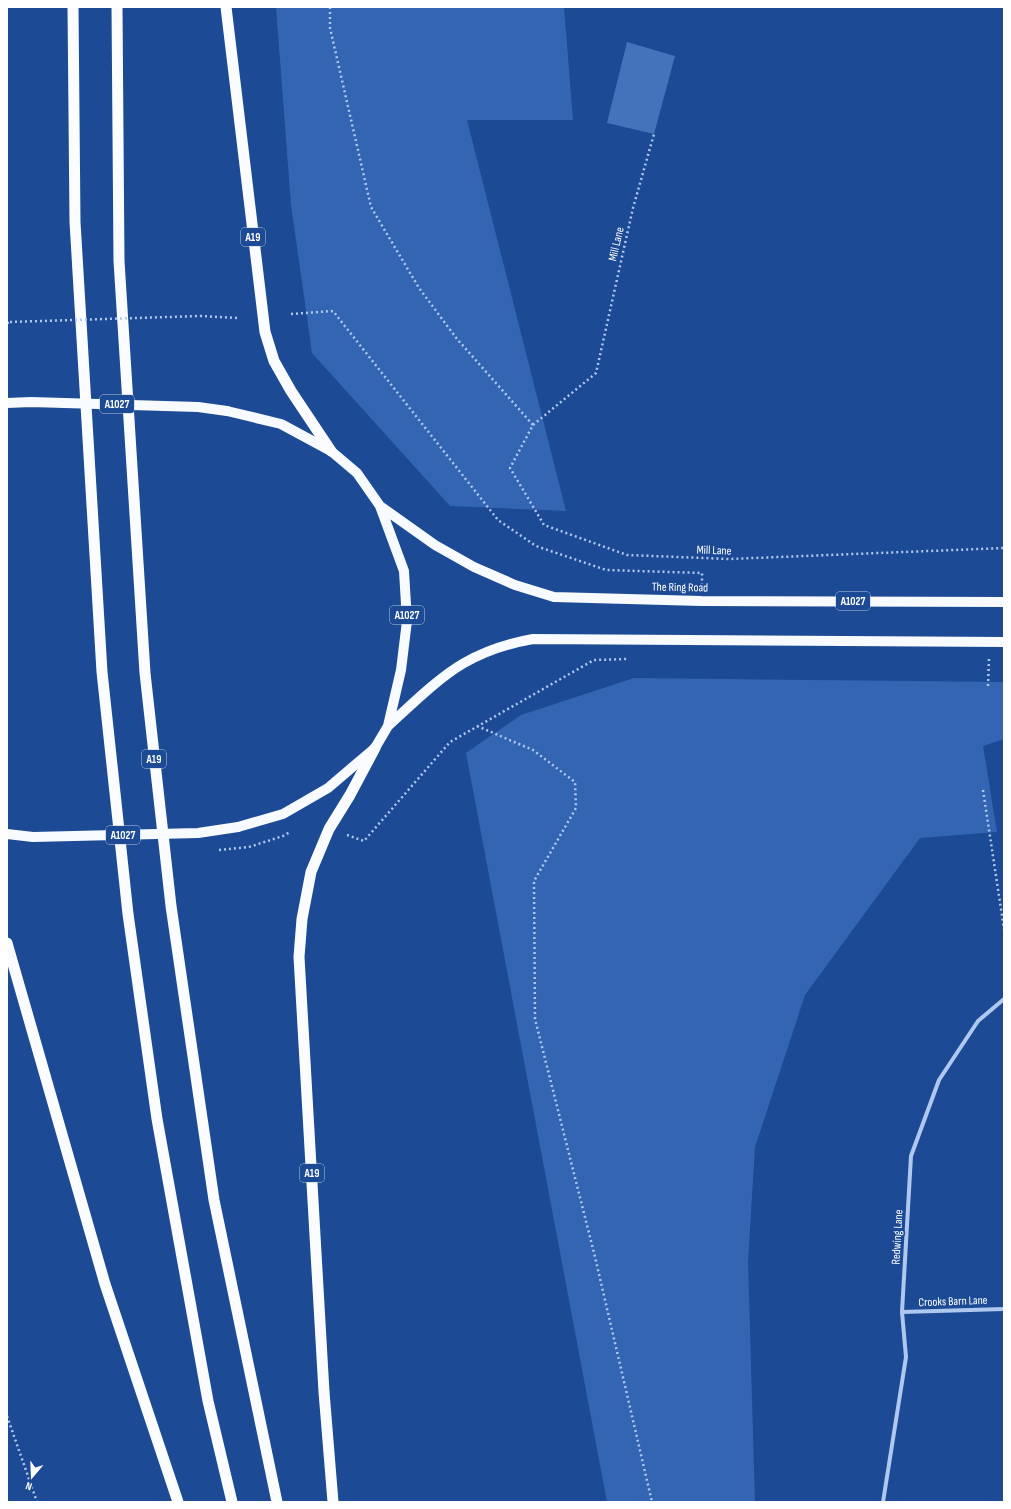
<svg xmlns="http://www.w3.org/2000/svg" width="1011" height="1509" viewBox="0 0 1011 1509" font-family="'Sofia Sans Condensed',sans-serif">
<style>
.green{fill:#3465b3}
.building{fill:#4573bb}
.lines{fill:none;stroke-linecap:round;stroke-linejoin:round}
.path{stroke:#afc8ef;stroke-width:2.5;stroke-dasharray:2 3;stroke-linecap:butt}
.minor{stroke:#afc8ef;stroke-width:4}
.primary{stroke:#f7faff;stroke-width:10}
.trunk{stroke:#fbfcff;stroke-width:11}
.path-bridge{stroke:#afc8ef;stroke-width:2.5;stroke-dasharray:2 3;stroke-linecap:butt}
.primary-bridge{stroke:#f7faff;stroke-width:10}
.labels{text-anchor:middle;stroke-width:3.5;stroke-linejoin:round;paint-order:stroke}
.shield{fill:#1c4a95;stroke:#bbc9df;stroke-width:1}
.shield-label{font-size:11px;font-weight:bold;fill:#fff}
.street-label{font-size:12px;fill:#fff;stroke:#1c4a95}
</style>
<rect width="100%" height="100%" fill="#1c4a95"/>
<!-- green -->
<path class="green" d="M276 7H564L573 120H467L566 511 450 506 312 353 291 205Z
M634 678 1004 682V739L983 746 997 832 920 838 805 995 755 1147 748 1262 755 1502H607L466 753 521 715Z"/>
<!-- building -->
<path class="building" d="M627 42 675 56 654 134 607 123Z"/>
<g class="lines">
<!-- path -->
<path class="path" d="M330 7V28L371 207 419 288 457 339 533 425 510 468 544 525 627 555 729 559 1004 548
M291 314 333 311 498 520 536 546 606 570 702 573V585
M200 316 238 318
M7 323 10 322
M533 425 596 373 633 208 654 134
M988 686 989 658
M477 726 533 750 575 782 576 808 534 881 535 1019 595 1257 652 1502
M983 790 1004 929
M347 835 364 841 450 742 594 660 628 659
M249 847 283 836 290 832
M7 1416 37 1502"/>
<!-- minor -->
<path class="minor" d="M902 1312 1004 1309
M883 1502 906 1357 902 1312 911 1156 939 1080 978 1021 1004 999"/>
<!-- primary -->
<path class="primary" d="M227 411 281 424 331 451 357 473 380 506 404 571 407 621 401 670 388 726 375 748 328 788 283 814 238 827
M380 506 435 545 474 567 515 585 554 597 701 601 1004 602
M388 726C410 706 438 678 464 663 485 651 510 643 533 639L1004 642"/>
<!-- trunk -->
<path class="trunk" d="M73 7 75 222 102 672 128 914 157 1119 208 1401 232 1502
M117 7 119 261 145 673 171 906 214 1200 277 1502
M226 7 265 332 274 361 291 391 331 451
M7 943 105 1284 178 1502
M333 1502 324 1392 299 957 302 919 311 872 329 829 350 795 375 748"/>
<!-- path-bridge -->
<path class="path-bridge" d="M10 322 200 316
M219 850 249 847"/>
<!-- primary-bridge -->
<path class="primary-bridge" d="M7 403 31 402 198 407 227 411
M7 834 33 837 198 833 238 827"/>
</g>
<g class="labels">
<!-- shield labels -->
<g class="shield">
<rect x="241" y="228" width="24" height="18" rx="3"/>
<rect x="100" y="395" width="34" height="18" rx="3"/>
<rect x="836" y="592" width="34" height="18" rx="3"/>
<rect x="390" y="606" width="34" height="18" rx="3"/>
<rect x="142" y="750" width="24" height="18" rx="3"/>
<rect x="106" y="826" width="34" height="18" rx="3"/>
<rect x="300" y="1164" width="24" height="18" rx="3"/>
</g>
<g class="shield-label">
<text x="253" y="241">A19</text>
<text x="117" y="408">A1027</text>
<text x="853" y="605">A1027</text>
<text x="407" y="619">A1027</text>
<text x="154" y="763">A19</text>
<text x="123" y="839">A1027</text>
<text x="312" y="1177">A19</text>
</g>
<!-- street labels -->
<g class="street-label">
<text transform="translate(616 244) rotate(-77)" y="4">Mill Lane</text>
<text transform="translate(714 550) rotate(2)" y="4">Mill Lane</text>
<text transform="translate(680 587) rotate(1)" y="4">The Ring Road</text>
<text transform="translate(897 1237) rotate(-87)" y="4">Redwing Lane</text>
<text transform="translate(953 1301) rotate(-2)" y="4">Crooks Barn Lane</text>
</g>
</g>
<!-- border -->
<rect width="1011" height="1509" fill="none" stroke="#ffffff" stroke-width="16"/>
<!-- north arrow -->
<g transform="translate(32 1477) rotate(199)" stroke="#1c4a95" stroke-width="3" paint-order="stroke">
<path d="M0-3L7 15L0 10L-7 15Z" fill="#ffffff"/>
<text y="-6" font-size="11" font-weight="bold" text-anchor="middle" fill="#ffffff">N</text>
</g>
</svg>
